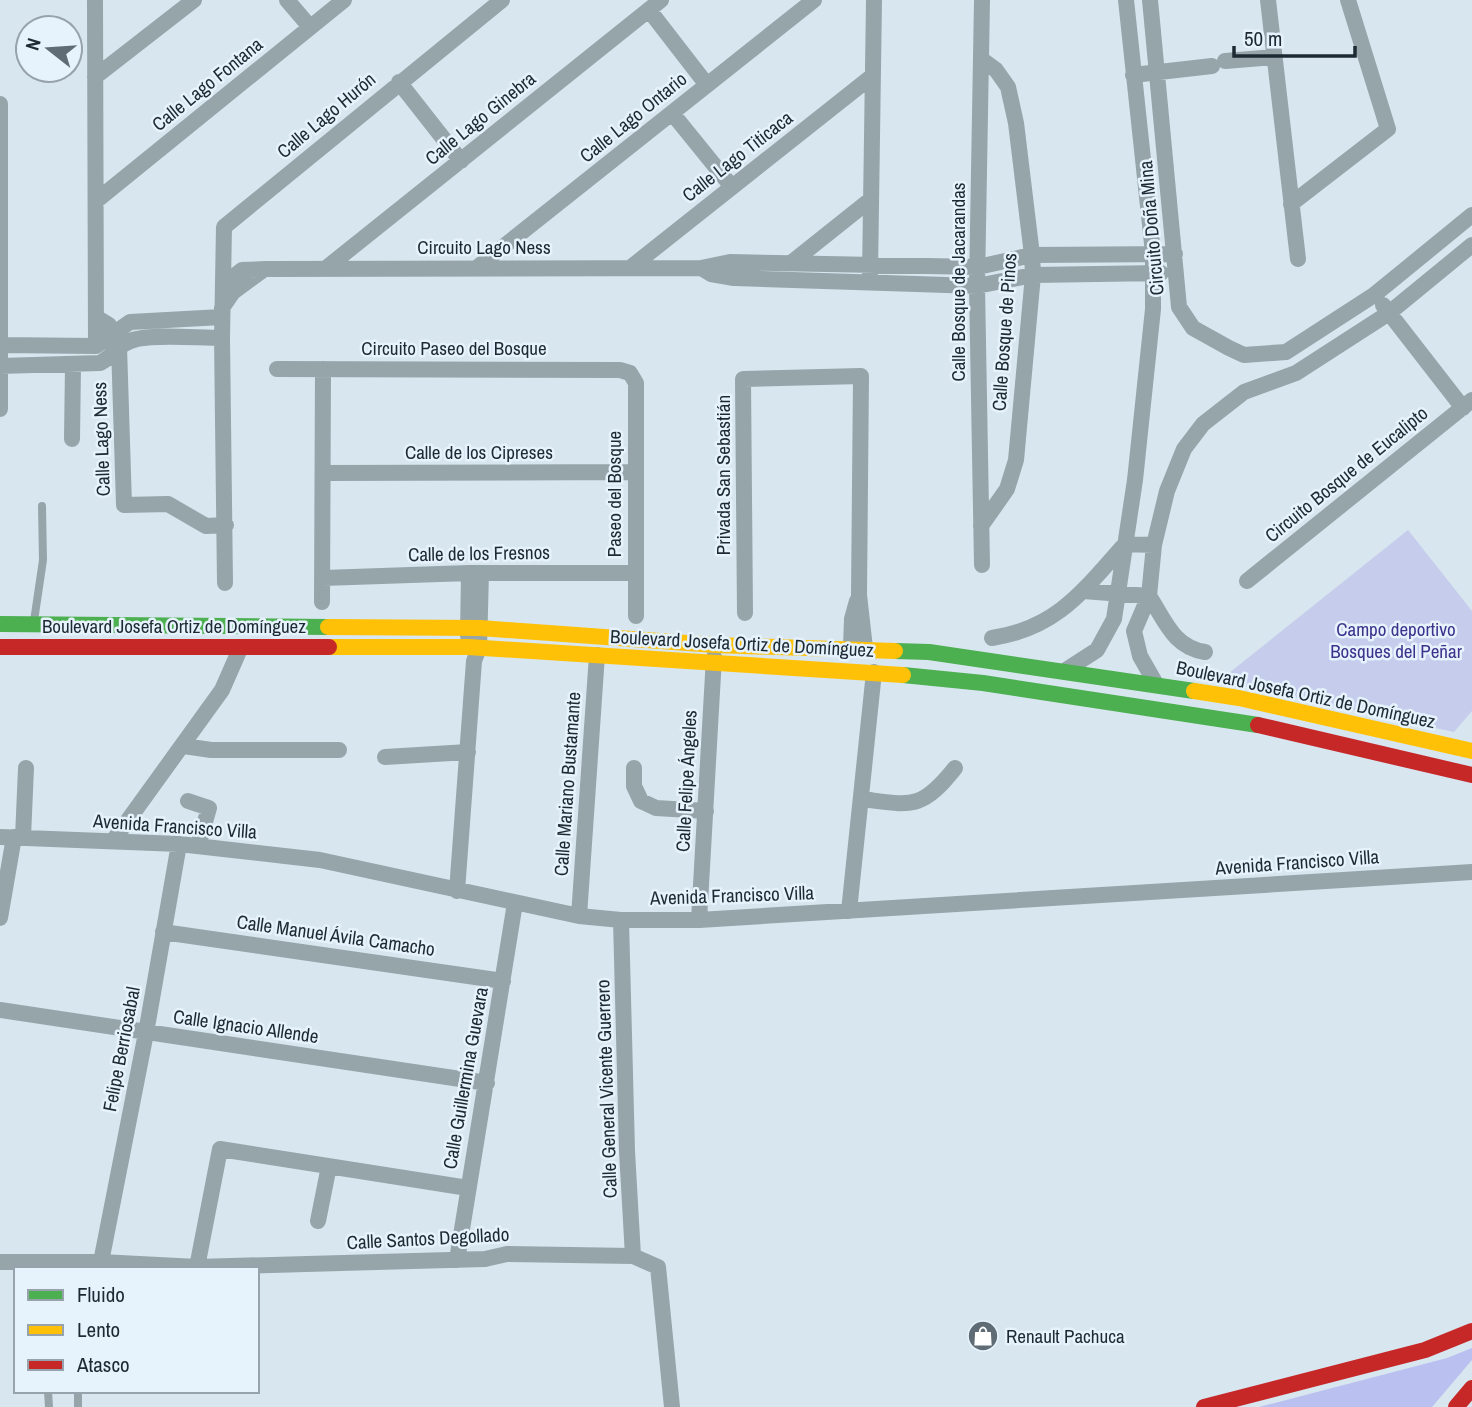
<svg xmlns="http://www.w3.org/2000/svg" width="1472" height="1407" viewBox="0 0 1472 1407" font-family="'Archivo Narrow',sans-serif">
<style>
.green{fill:#c5ccec}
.forest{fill:#bac1f1}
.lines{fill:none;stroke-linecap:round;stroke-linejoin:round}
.lane{stroke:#96a5aa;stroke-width:8}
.street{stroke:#96a5aa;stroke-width:16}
.fast{stroke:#4caf50;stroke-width:16}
.slow{stroke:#ffc107;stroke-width:16}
.jam{stroke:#c62828;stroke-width:16}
.labels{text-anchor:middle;stroke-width:5;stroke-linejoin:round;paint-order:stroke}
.street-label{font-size:19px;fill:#1e2a33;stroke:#e6f2fc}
.park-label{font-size:19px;fill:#3d338d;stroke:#e6f2fc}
.poi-label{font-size:19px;fill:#1e2a33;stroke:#e6f2fc;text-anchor:start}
</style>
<rect width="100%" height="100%" fill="#d8e6f0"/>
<!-- green -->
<path class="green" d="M1408 530 1472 611V711L1454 732 1219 681Z"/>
<!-- forest -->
<path class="forest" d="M1472 1348V1360L1432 1407H1259L1447 1358Z"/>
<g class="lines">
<!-- lane -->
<path class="lane" d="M34 621 43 560 42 506
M48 1391 49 1407
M78 1391V1407"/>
<!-- street -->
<path class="street" d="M95 0 96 346
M287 0 310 27
M982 0 977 286 982 565
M1150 0 1179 307 1193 328 1229 348 1244 355 1286 352 1374 295 1472 215
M1268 0 1298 259
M649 10 707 85
M1225 61 1274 57
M1133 75 1212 66
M95 77 194 0
M399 82 461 161
M0 104V409
M672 113 732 187
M96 201 344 0
M1291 204 1388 129 1348 0
M791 263 870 200
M479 266 814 0
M630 268 871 77
M701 268 711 274 734 278 977 286 1033 275 1161 273
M325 269 661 0
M870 274 874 0
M223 285 242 270 266 269 701 268 730 262 978 267 1032 255 1175 254
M1383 305 1463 408
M222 308 233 292 263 270
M96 317 109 325 119 346 124 505 168 504 206 526 226 525
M0 345 96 346 130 322 222 317
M0 366 100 363C114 356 120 342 137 339 160 334 197 338 222 338
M277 369 620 370 630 373 636 383V616
M72 439 73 364
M323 473 635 472
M981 526 1007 489 1016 460 1033 275 1032 255 1016 123 1008 87 996 70 981 59
M323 578 469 573H635
M1247 581 1472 400
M225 583 222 338 224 227 502 0
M1083 591 1149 596
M1149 596C1165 620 1173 647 1205 652
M322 602 323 369
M745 613 743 379 861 376 859 595 865 648
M468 636 469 573
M992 638C1057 628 1083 591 1125 544L1154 545
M851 647 852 619 857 601
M1066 670 1097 650 1114 619 1135 480 1153 309V253L1126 0
M1156 684 1140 656 1134 631 1149 596 1154 545 1167 491 1184 449 1203 424 1244 392 1296 373 1389 313 1472 245
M184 746 211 750H339
M385 757 468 752
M634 768V786L641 801 656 808 706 811
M861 799C911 805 921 811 955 768
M188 801 209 808 198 846
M0 837 179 844 320 860 579 916 621 920H699L1472 872
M23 837 26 768
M113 841 222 690 240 649
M457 891 474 661 479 648 481 573
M849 911 874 672
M579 916 597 655
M0 918 14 837
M621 920 627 1151 633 1256
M699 920 714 657
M163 932 503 981
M0 1010 487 1083
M318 1221 329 1166
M457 1260 515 903
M0 1262H101L197 1267 485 1259 507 1254 633 1256 658 1267 672 1407
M101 1262 146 1033 179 844
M197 1267 220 1149 468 1188"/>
<!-- fast -->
<path class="fast" d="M0 624 328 627
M895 651 929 652 1194 691
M903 675 983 683 1258 725"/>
<!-- slow -->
<path class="slow" d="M328 627 480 628 715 645 895 651
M329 647H468L903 675
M1194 691 1239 698 1472 751"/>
<!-- jam -->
<path class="jam" d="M0 647H329
M1258 725 1472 775
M1204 1407 1425 1350 1472 1331
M1456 1407 1472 1388"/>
</g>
<!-- icons -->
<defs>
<g id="shop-disc" transform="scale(1.575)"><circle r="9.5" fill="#5f6c75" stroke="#e6f2fc"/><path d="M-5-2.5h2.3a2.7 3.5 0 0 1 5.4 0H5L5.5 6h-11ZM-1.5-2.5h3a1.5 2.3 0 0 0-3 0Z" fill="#fff"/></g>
</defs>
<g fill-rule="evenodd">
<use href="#shop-disc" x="983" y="1336"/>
</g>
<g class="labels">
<!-- street labels -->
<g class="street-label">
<text transform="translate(207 84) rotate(-39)" y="7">Calle Lago Fontana</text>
<text transform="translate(326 115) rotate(-40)" y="7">Calle Lago Hurón</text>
<text transform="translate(633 117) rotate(-39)" y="7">Calle Lago Ontario</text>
<text transform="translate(480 118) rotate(-39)" y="7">Calle Lago Ginebra</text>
<text transform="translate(737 156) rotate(-38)" y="7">Calle Lago Titicaca</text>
<text transform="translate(1151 228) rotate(-95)" y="7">Circuito Doña Mina</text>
<text x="484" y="254">Circuito Lago Ness</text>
<text transform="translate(958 282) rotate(-90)" y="7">Calle Bosque de Jacarandas</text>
<text transform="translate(1004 332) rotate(-86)" y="7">Calle Bosque de Pinos</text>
<text x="454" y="355">Circuito Paseo del Bosque</text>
<text transform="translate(101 439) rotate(-92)" y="7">Calle Lago Ness</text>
<text x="479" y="459">Calle de los Cipreses</text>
<text transform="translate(1346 474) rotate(-39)" y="7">Circuito Bosque de Eucalipto</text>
<text transform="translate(723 475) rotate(-90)" y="7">Privada San Sebastián</text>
<text transform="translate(614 494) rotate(-90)" y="7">Paseo del Bosque</text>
<text transform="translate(479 553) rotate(-1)" y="7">Calle de los Fresnos</text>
<text x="174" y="633">Boulevard Josefa Ortiz de Domínguez</text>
<text transform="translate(742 643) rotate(3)" y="7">Boulevard Josefa Ortiz de Domínguez</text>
<text transform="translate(1306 694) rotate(12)" y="7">Boulevard Josefa Ortiz de Domínguez</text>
<text transform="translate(686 781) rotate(-87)" y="7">Calle Felipe Ángeles</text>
<text transform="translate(567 784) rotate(-86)" y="7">Calle Mariano Bustamante</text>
<text transform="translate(175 826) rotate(4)" y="7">Avenida Francisco Villa</text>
<text transform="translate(1297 862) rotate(-4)" y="7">Avenida Francisco Villa</text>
<text transform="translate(732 895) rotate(-2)" y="7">Avenida Francisco Villa</text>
<text transform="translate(336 935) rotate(8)" y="7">Calle Manuel Ávila Camacho</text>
<text transform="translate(246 1026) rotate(8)" y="7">Calle Ignacio Allende</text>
<text transform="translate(121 1049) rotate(-79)" y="7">Felipe Berriosabal</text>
<text transform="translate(465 1078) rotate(-80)" y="7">Calle Guillermina Guevara</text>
<text transform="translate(606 1089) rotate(-92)" y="7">Calle General Vicente Guerrero</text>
<text transform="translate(428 1238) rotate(-3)" y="7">Calle Santos Degollado</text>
</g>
<!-- park labels -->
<g class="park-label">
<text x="1396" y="636">Campo deportivo<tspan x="1396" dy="22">Bosques del Peñar</tspan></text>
</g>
<!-- poi labels -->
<g class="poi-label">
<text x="1006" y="1343">Renault Pachuca</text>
</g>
</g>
<!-- legend -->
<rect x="14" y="1267" width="245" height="126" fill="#e6f2fc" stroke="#96a2ac" stroke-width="2"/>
<rect x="28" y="1290" width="35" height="10" fill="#4caf50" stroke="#96a2ac" stroke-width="2"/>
<text x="77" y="1302" font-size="21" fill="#1e2a33">Fluido</text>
<rect x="28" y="1325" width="35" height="10" fill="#ffc107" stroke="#96a2ac" stroke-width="2"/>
<text x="77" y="1337" font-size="21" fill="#1e2a33">Lento</text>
<rect x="28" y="1360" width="35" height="10" fill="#c62828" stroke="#96a2ac" stroke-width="2"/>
<text x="77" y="1372" font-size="21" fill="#1e2a33">Atasco</text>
<!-- north arrow -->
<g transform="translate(49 49) rotate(287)"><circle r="33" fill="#e6f2fc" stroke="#96a2ac" stroke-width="2"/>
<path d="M0-5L12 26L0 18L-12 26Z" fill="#5f6c75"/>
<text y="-10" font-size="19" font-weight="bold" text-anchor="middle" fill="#1e2a33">N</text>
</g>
<!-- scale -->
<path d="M1234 46v10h121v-10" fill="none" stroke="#1e2a33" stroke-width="3.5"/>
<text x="1244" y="46" font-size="21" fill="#1e2a33" stroke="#e6f2fc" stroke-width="5" paint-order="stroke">50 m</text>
</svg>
